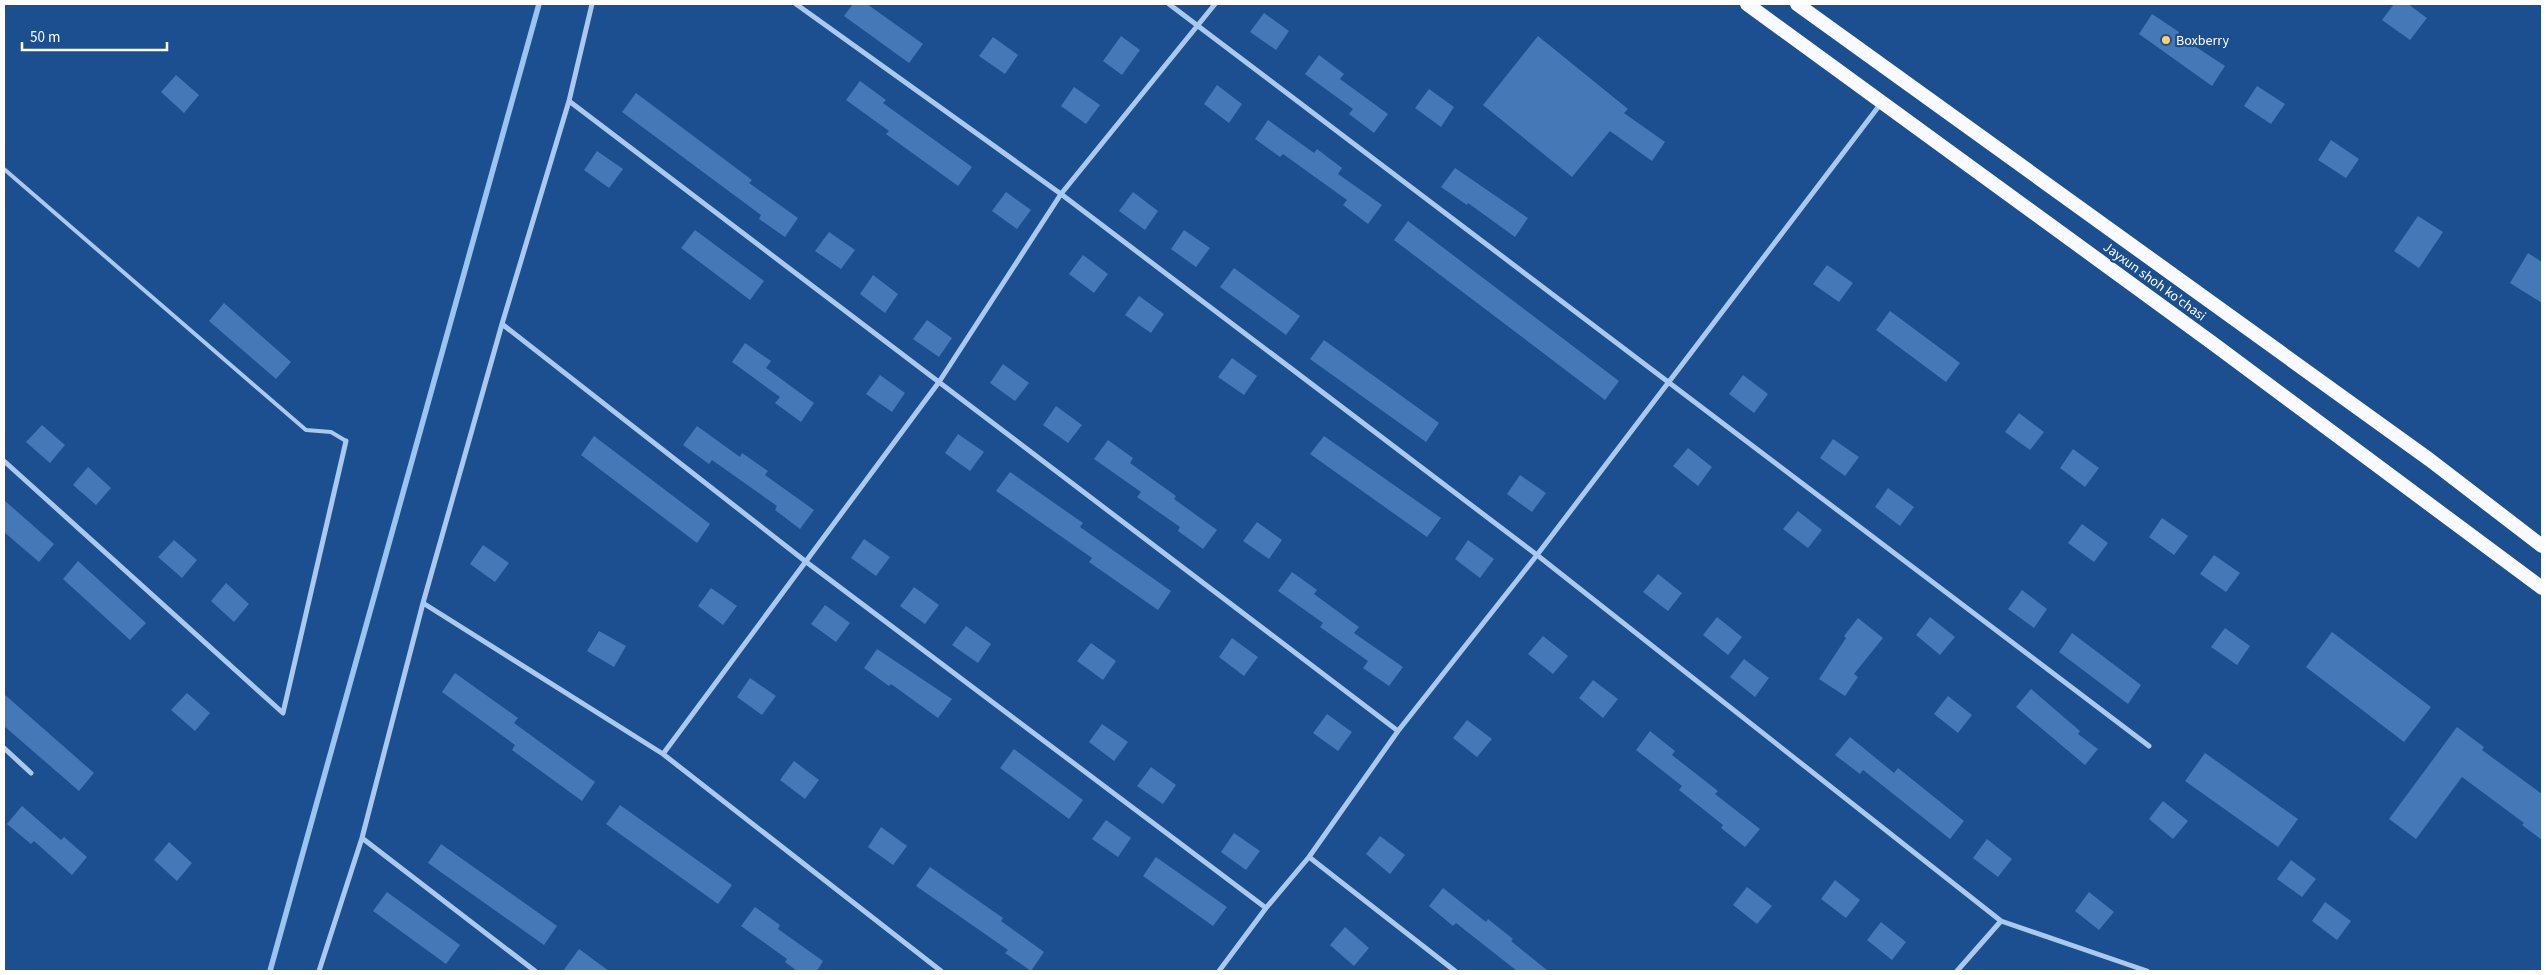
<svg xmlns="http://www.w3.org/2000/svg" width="2546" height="975" viewBox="0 0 2546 975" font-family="'Source Sans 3',sans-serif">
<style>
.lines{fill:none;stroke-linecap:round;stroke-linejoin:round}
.stream{stroke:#9cc4f0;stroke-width:5.5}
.building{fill:#4478b7}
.service{stroke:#a9c9ee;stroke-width:4}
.minor{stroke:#a9c9ee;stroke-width:5}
.trunk{stroke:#f8faff;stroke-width:14}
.poi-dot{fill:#ffd166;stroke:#1b4f8f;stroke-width:2}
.labels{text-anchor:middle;stroke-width:4.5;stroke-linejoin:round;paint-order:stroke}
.poi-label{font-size:14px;fill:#fff;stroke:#1b4f8f;text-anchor:start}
.street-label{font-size:14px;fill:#fff;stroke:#1b4f8f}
</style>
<rect width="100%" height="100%" fill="#1b4f8f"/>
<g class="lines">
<!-- stream -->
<path class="stream" d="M270 971 539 4"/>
</g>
<!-- building -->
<path class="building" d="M853 4H867L923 44 909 63 844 16Z
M2394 4H2408L2427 18 2410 40 2382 20Z
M1264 13 1289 31 1276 50 1250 32Z
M2152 14 2179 32 2178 35 2225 66 2212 86 2139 34Z
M1121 36 1140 50 1122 75 1103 61Z
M1538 36 1628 109 1624 113 1665 142 1652 161 1610 131 1572 177 1483 105Z
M993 37 1018 55 1005 74 979 56Z
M1319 55 1344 74 1340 79 1388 114 1374 133 1349 114 1353 109 1305 74Z
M176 75 199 95 184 113 161 92Z
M860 81 886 100 883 103 972 167 958 186 886 134 889 131 846 100Z
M1217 85 1242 104 1229 123 1204 104Z
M2257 86 2285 104 2271 124 2244 106Z
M1074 87 1100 105 1086 124 1061 106Z
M1429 89 1454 107 1441 127 1415 108Z
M636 93 752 180 749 183 798 218 785 237 759 219 761 215 622 112Z
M1268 120 1314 153 1317 149 1342 168 1338 174 1382 205 1368 224 1343 205 1347 200 1283 154 1280 157 1255 139Z
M2331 140 2359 159 2346 178 2318 160Z
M597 151 623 169 609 188 584 170Z
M1455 168 1528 218 1515 237 1468 203 1467 205 1441 187Z
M1006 192 1031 210 1017 229 992 211Z
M1133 192 1158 211 1145 230 1119 211Z
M2418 216 2443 232 2419 268 2394 251Z
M1408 221 1619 381 1605 400 1394 240Z
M695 230 764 281 750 300 681 248Z
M1184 230 1210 248 1196 267 1171 249Z
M829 232 855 250 841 269 815 251Z
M2528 253 2542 262V303L2510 283Z
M1083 255 1108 274 1094 293 1069 274Z
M1827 265 1853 283 1839 302 1813 284Z
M1234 268 1300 316 1286 335 1220 287Z
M873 275 898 294 885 313 860 294Z
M1139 296 1164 314 1151 333 1125 315Z
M224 303 291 362 276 379 209 321Z
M1890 311 1960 363 1946 382 1876 330Z
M927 320 952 338 939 357 913 339Z
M1324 340 1439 423 1426 442 1310 359Z
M745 343 771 361 766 368 814 403 801 422 775 403 780 397 732 362Z
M1232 358 1257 376 1244 395 1218 377Z
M1003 364 1029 383 1015 401 990 383Z
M880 375 905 393 892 412 866 394Z
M1743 375 1768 394 1754 413 1729 394Z
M1056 406 1082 425 1068 443 1043 425Z
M2019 413 2044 432 2030 450 2005 432Z
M42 425 65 445 50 463 26 442Z
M697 426 740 457 742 453 768 471 765 475 814 510 800 529 775 510 777 506 712 460 709 464 683 445Z
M958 434 984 452 970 471 945 453Z
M594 436 710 524 697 543 581 455Z
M1324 436 1441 518 1427 537 1310 454Z
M1833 439 1859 457 1845 476 1820 458Z
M1108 440 1133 458 1130 463 1176 496 1174 499 1217 530 1203 549 1178 531 1180 527 1137 497 1141 492 1094 459Z
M1688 448 1712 467 1698 486 1673 466Z
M2073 449 2099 468 2085 487 2060 468Z
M88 467 111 488 96 505 73 485Z
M1010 472 1083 523 1080 527 1171 591 1158 610 1089 562 1092 558 996 491Z
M1520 475 1546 493 1532 512 1507 494Z
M1888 488 1914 507 1900 526 1875 507Z
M4 500 54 544 39 562 4 532Z
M1798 511 1822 530 1808 548 1783 529Z
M2162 518 2188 536 2174 555 2149 537Z
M1257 522 1282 540 1269 559 1243 541Z
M2082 524 2108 543 2094 562 2068 543Z
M864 539 890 557 876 576 851 558Z
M174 540 197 560 182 578 158 557Z
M1468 540 1494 559 1480 578 1455 559Z
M483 545 509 563 495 582 470 564Z
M2214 555 2240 573 2226 592 2200 574Z
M78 561 146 623 130 640 63 579Z
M1292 572 1317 590 1314 594 1359 627 1354 633 1403 667 1389 686 1363 668 1368 661 1320 627 1323 623 1278 591Z
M1658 574 1682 593 1668 611 1643 592Z
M226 583 249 604 234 622 211 601Z
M914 587 939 605 925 624 900 606Z
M711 588 737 606 723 625 698 606Z
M2022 590 2047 609 2034 628 2008 609Z
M825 605 850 623 836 642 811 624Z
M1717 617 1742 637 1728 655 1703 635Z
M1930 617 1955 637 1940 655 1916 635Z
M1858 618 1883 638 1854 674 1858 677 1845 696 1819 679 1846 638 1844 636Z
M966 626 991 644 978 663 952 645Z
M2225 628 2250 646 2237 665 2211 647Z
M599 631 626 646 614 667 587 651Z
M2332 632 2431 707 2404 742 2306 667Z
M2072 633 2141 685 2128 704 2059 652Z
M1543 636 1568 656 1553 674 1528 654Z
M1232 638 1258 657 1244 676 1219 657Z
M1091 643 1116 661 1103 680 1077 661Z
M877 649 952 699 938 718 891 684 889 686 864 668Z
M1744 659 1769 678 1755 697 1730 677Z
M455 673 518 718 514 723 595 782 582 801 512 750 515 745 442 692Z
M750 678 776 696 762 715 737 697Z
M1593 680 1618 699 1603 718 1579 698Z
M2031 689 2080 731 2078 734 2098 749 2085 765 2016 707Z
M187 693 210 713 195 731 171 710Z
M4 694 94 773 79 791 4 726Z
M1948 696 1972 715 1958 733 1934 714Z
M1327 714 1352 732 1338 751 1313 733Z
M1467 720 1492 739 1477 757 1453 738Z
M1102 724 1128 742 1114 761 1089 742Z
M2457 727 2484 747 2482 750 2542 794V840L2522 825 2524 823 2462 777 2416 839 2389 819Z
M1650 731 1675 751 1672 755 1718 791 1715 794 1760 829 1745 847 1721 828 1723 825 1679 790 1682 786 1636 750Z
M1850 737 1894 773 1898 768 1964 821 1950 839 1863 770 1860 774 1835 755Z
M1014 749 1083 800 1069 819 1000 768Z
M2205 753 2298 819 2278 847 2185 781Z
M794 761 819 780 805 799 780 780Z
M1151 767 1176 785 1163 804 1137 786Z
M2163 801 2188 821 2173 839 2149 819Z
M620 805 732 885 718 904 606 824Z
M22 806 61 840 64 837 87 857 72 875 34 841 31 844 7 824Z
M1106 820 1131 838 1118 857 1092 839Z
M881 827 907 846 893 865 868 847Z
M1234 833 1260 851 1246 870 1221 852Z
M1380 836 1405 855 1390 874 1366 854Z
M1987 839 2012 859 1998 877 1973 858Z
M169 842 192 863 177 881 154 860Z
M441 844 557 926 544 945 428 863Z
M1156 857 1227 907 1213 926 1143 876Z
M2291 860 2316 879 2302 897 2277 879Z
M930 867 1003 918 1001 921 1044 952 1031 971 1005 953 1008 950 916 886Z
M1835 880 1860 900 1846 918 1821 899Z
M1747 887 1772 906 1757 924 1733 905Z
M1443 888 1486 922 1488 919 1513 939 1511 941 1548 971H1517L1456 923 1453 926 1429 906Z
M387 892 460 945 446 964 373 911Z
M2089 892 2114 912 2099 930 2075 911Z
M2325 902 2351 921 2337 940 2312 921Z
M755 907 780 925 778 929 823 961 817 971H797L785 962 787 959 741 926Z
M1881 922 1906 942 1892 960 1867 940Z
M1345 927 1369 948 1354 966 1330 945Z
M579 949 609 971H563Z"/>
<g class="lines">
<!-- service -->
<path class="service" d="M4 169 306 430 331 432 346 441"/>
<!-- minor -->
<path class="minor" d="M796 4 1061 194 1537 555 2001 921 2147 971
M1169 4 2149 746
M569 101 1398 731
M502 324 805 561 1266 908
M4 461 283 713 346 441
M423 603 663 754 941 971
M4 748 31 773
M663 754 939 382 1061 194 1215 4
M362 838 535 971
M1309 857 1455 971
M319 971 362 838 423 603 502 324 569 101 592 4
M1219 971 1266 908 1309 857 1398 731 1537 555 1882 102
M1957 971 2001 921"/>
<!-- trunk -->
<path class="trunk" d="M1747 4 2211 342 2542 588
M1797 4 2430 460 2542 546"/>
</g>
<!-- markers -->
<circle class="poi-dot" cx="2166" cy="40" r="5"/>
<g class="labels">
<!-- poi labels -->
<g class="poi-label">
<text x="2176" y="45">Boxberry</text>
</g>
<!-- street labels -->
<g class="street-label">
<text transform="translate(2155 281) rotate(36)" y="5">Jayxun shoh ko'chasi</text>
</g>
</g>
<!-- border -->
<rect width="2546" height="975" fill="none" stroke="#ffffff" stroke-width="10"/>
<!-- scale -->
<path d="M22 42v8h145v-8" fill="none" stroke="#ffffff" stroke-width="2.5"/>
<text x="30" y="42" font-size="15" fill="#ffffff" stroke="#1b4f8f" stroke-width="4" paint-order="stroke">50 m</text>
</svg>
